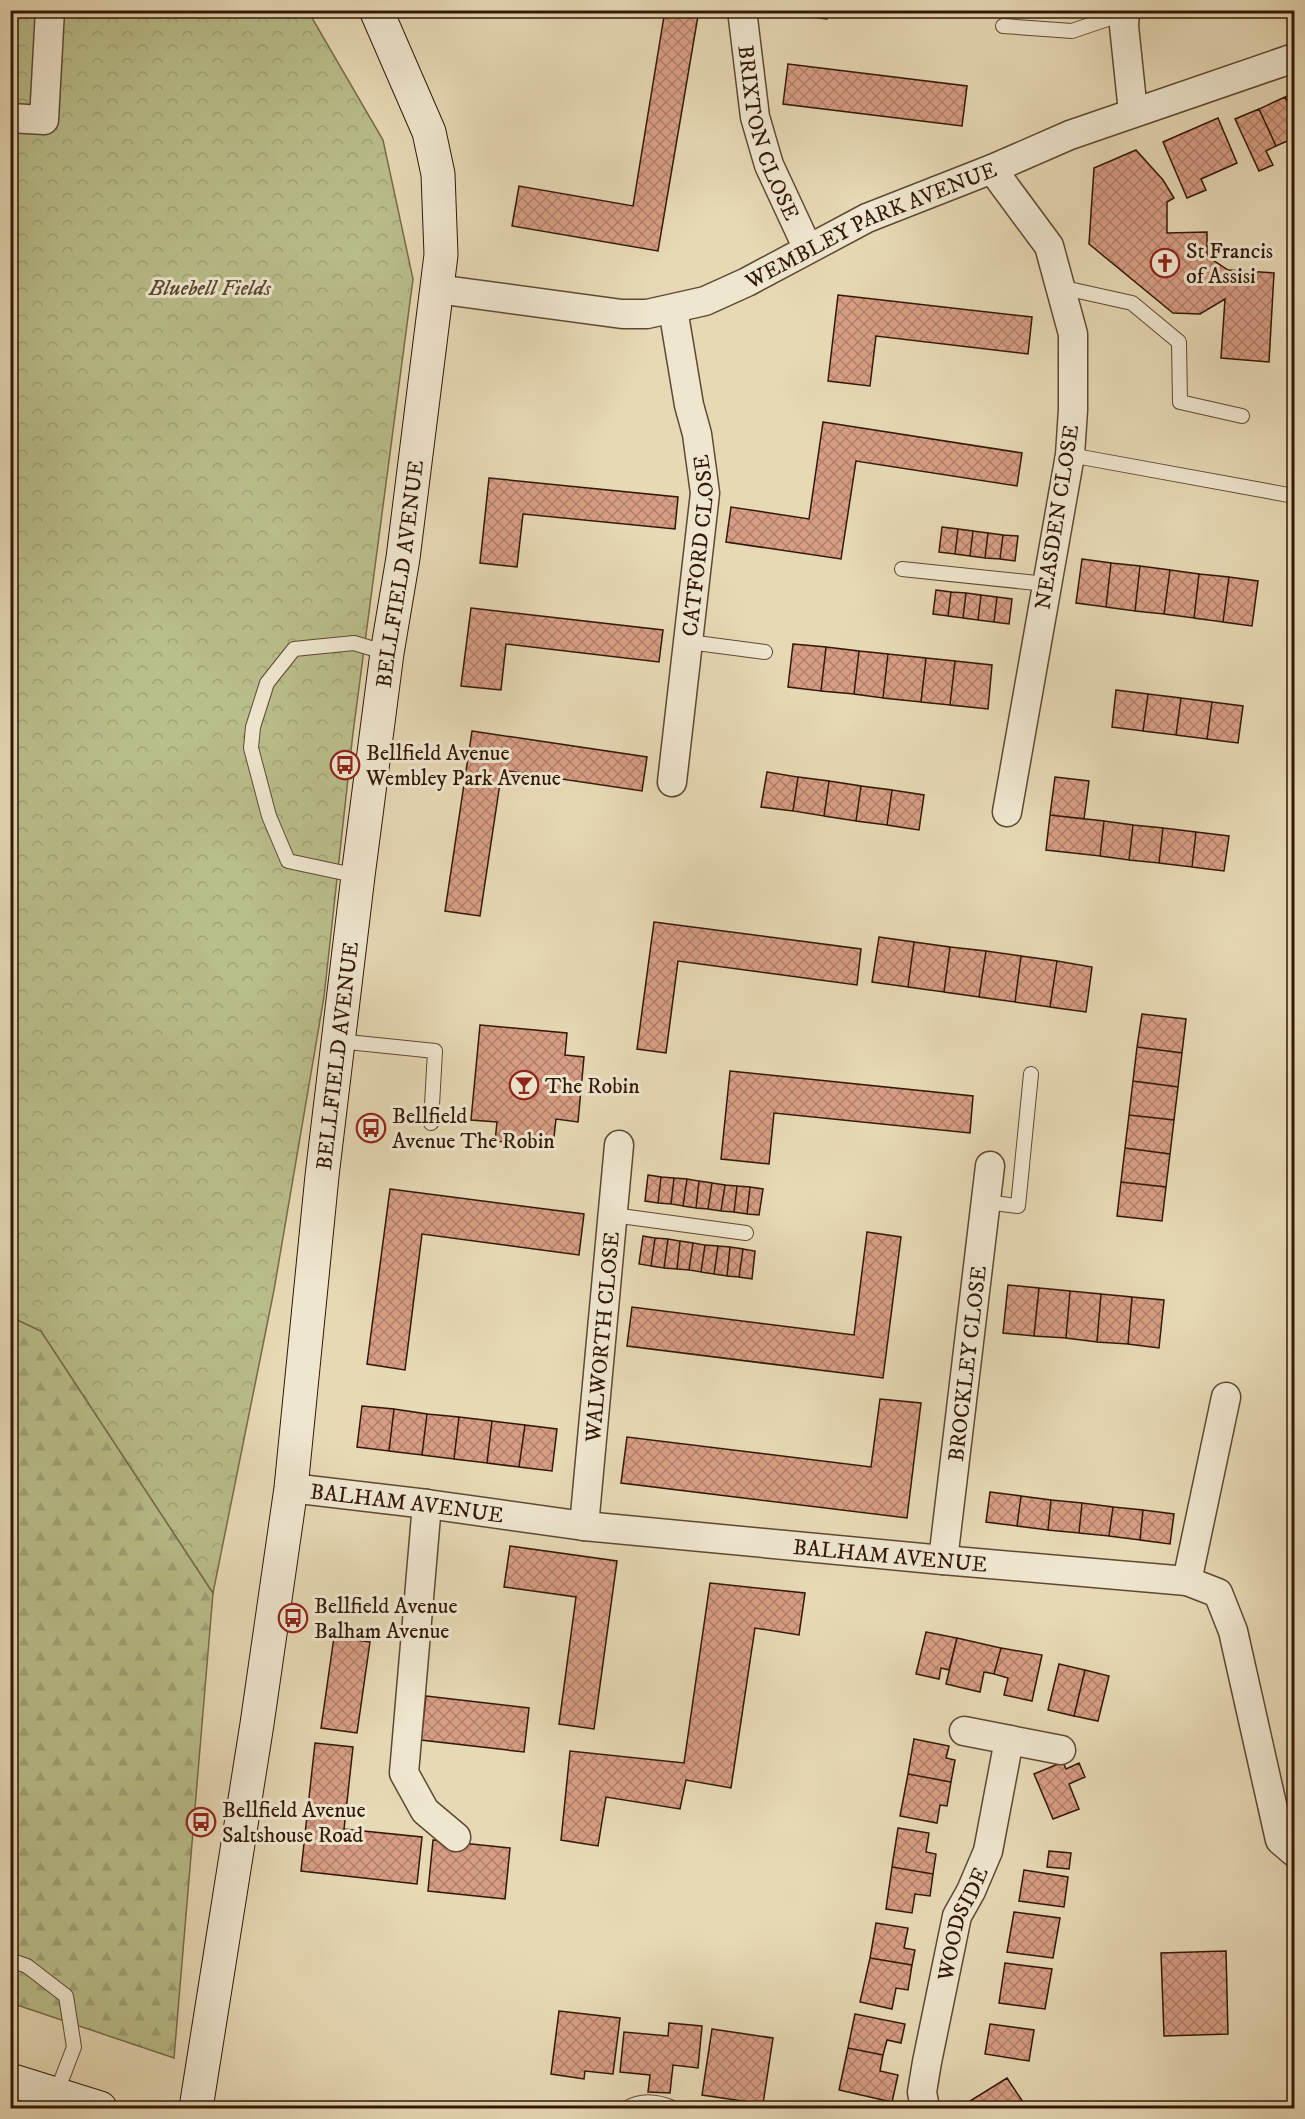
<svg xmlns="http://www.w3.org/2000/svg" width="1305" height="2119" viewBox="0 0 1305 2119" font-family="'IM FELL DW Pica',serif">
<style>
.forest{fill:url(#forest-firs);stroke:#766b49;stroke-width:1.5}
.park{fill:url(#park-crowns);stroke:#766b49;stroke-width:1.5}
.building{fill:url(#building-cross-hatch);stroke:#321807;stroke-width:1.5}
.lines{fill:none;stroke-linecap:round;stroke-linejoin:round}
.lane-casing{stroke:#5f4832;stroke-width:16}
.street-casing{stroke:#5f4832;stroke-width:31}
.secondary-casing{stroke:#321807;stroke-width:35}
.lane{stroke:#efe6cf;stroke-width:14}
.street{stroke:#efe6cf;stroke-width:28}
.secondary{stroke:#efe6cf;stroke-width:33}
.labels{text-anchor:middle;stroke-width:6;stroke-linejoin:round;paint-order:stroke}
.street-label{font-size:22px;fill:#321807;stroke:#efe6cf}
.poi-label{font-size:22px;fill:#321807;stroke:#efe6cf;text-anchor:start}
.park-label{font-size:22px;font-style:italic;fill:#5a4a2f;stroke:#efe6cf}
</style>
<defs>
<pattern id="forest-firs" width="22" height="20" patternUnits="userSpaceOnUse" patternTransform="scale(1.5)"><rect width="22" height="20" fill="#b9be8b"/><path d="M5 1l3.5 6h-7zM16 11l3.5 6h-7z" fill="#a0a376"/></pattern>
<pattern id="park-crowns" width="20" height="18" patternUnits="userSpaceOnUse" patternTransform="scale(1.5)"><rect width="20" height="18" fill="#b9be8b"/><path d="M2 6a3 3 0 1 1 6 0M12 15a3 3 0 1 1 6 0" fill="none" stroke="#a0a376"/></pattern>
<pattern id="building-cross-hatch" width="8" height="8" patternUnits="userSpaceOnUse" patternTransform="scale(1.5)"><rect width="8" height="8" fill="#d89e85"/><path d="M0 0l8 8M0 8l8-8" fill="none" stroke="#b0806b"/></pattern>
</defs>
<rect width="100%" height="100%" fill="#e7d9b5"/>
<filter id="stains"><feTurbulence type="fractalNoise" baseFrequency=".00333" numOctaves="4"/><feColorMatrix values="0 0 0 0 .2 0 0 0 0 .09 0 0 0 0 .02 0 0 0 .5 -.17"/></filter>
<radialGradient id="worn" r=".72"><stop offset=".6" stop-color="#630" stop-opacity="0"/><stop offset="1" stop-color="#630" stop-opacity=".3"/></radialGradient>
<!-- forest -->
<path class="forest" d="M11 1317 41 1331 213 1593 174 2058 11 2003Z"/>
<!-- park -->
<path class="park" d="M11 11H308L383 140 413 279 353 733 324 997 274 1290 213 1593 41 1331 11 1317Z"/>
<!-- building -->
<path class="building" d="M665 10H699L658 251 512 226 519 186 633 206Z
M787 10H828L827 19 786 14Z
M788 64 967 86 962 126 783 104Z
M1294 92V118L1285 97Z
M1285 97 1294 118V138L1276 146 1259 109Z
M1259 109 1276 146 1266 151 1273 165 1259 171 1235 119Z
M1218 118 1237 163 1201 179 1206 190 1187 198 1163 142Z
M1136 150 1163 180 1174 198 1167 202V233L1207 232V256L1228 270 1274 273 1269 362 1221 358 1225 299 1200 314 1173 313 1089 244 1094 168Z
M838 295 1032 317 1028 354 876 336 870 386 828 381Z
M823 422 1022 453 1017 486 856 461 841 559 726 542 731 507 809 519Z
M489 478 678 497 675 529 523 514 517 567 480 563Z
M942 527 958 529 955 554 939 552Z
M958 529 973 531 970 556 955 554Z
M973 531 988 533 985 558 970 556Z
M988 533 1003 535 1000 559 985 558Z
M1003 535 1018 536 1015 561 1000 559Z
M1082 559 1111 563 1106 607 1076 603Z
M1111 563 1140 566 1135 611 1106 607Z
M1140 566 1170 570 1164 614 1135 611Z
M1170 570 1199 574 1194 618 1164 614Z
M1199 574 1229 577 1223 622 1194 618Z
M1229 577 1258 581 1252 626 1223 622Z
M936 590 951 592 948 616 933 614Z
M951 592 966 593 963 618 948 616Z
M966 593 981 595 978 620 963 618Z
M981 595 997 597 994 622 978 620Z
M997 597 1012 599 1009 624 994 622Z
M471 608 663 630 659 662 506 644 501 690 461 686Z
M793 644 826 647 821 691 788 687Z
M826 647 859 651 854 694 821 691Z
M859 651 888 654 883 698 854 694Z
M888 654 926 658 921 702 883 698Z
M926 658 955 661 950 705 921 702Z
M955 661 992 665 988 709 950 705Z
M1116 690 1148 694 1143 731 1112 727Z
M1148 694 1181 698 1176 735 1143 731Z
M1181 698 1212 702 1207 739 1176 735Z
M1212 702 1243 706 1238 743 1207 739Z
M472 731 647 757 642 791 502 770 480 916 445 911Z
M767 772 798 777 793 811 761 807Z
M798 777 829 781 824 816 793 811Z
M1055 777 1089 781 1084 819 1050 815Z
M829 781 861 786 856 821 824 816Z
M861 786 892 790 887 825 856 821Z
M892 790 924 795 919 830 887 825Z
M1050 815 1104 821 1100 856 1046 850Z
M1104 821 1133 825 1129 860 1100 856Z
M1133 825 1163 828 1159 863 1129 860Z
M1163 828 1196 832 1192 867 1159 863Z
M1196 832 1229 836 1224 871 1192 867Z
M654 922 861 949 857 985 678 961 666 1053 637 1049Z
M879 937 914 942 908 987 872 982Z
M914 942 950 947 944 992 908 987Z
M950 947 986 951 979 997 944 992Z
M986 951 1021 956 1015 1002 979 997Z
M1021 956 1057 961 1050 1007 1015 1002Z
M1057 961 1092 967 1086 1012 1050 1007Z
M1142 1014 1186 1019 1182 1053 1137 1047Z
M480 1025 567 1033 565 1055 584 1057 578 1122 556 1119 553 1146 495 1141 497 1122 471 1120Z
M1137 1047 1182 1053 1178 1087 1133 1081Z
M730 1071 973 1096 970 1133 774 1113 769 1164 721 1159Z
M1133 1081 1178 1087 1174 1120 1129 1115Z
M1129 1115 1174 1120 1170 1154 1125 1148Z
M1125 1148 1170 1154 1166 1187 1121 1182Z
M648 1175 661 1177 658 1203 645 1201Z
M661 1177 674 1178 671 1204 658 1203Z
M674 1178 687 1179 683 1206 671 1204Z
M687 1179 699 1181 696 1208 683 1206Z
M699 1181 712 1183 708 1209 696 1208Z
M1121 1182 1166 1187 1162 1221 1117 1216Z
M712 1183 725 1185 721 1211 708 1209Z
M725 1185 737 1186 734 1212 721 1211Z
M737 1186 750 1187 747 1214 734 1212Z
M750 1187 763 1189 759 1215 747 1214Z
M390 1189 584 1214 579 1255 422 1234 405 1370 367 1364Z
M867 1232 901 1237 883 1378 627 1346 632 1307 854 1335Z
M643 1236 655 1238 651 1266 639 1264Z
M655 1238 668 1239 664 1268 651 1266Z
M668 1239 680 1241 677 1269 664 1268Z
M680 1241 693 1243 689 1270 677 1269Z
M693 1243 705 1245 701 1272 689 1270Z
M705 1245 718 1246 714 1274 701 1272Z
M718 1246 730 1247 727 1276 714 1274Z
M730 1247 743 1249 739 1277 727 1276Z
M743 1249 755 1251 752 1279 739 1277Z
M1008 1285 1039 1288 1034 1336 1003 1333Z
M1039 1288 1070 1291 1066 1338 1034 1336Z
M1070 1291 1101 1294 1097 1342 1066 1338Z
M1101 1294 1132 1297 1128 1344 1097 1342Z
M1132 1297 1164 1300 1159 1348 1128 1344Z
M880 1399 921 1403 907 1518 621 1483 627 1437 871 1467Z
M362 1406 394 1409 389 1451 357 1447Z
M394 1409 427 1414 422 1455 389 1451Z
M427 1414 459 1417 454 1459 422 1455Z
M459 1417 492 1421 487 1463 454 1459Z
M492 1421 525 1425 519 1467 487 1463Z
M525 1425 557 1429 552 1471 519 1467Z
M990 1492 1021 1496 1017 1526 986 1522Z
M1021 1496 1051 1500 1048 1530 1017 1526Z
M1051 1500 1082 1503 1079 1533 1048 1530Z
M1082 1503 1113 1507 1109 1536 1079 1533Z
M1113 1507 1143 1510 1140 1540 1109 1536Z
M1143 1510 1174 1514 1170 1544 1140 1540Z
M510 1546 617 1561 594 1729 559 1724 576 1597 504 1587Z
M710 1583 805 1593 799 1635 755 1628 731 1788 686 1780 680 1809 606 1797 598 1846 561 1840 570 1751 684 1763Z
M926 1632 957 1638 949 1670 941 1668 939 1679 916 1674Z
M334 1637 370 1642 357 1733 321 1728Z
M957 1638 1001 1648 994 1674 984 1672 980 1692 946 1684Z
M1001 1648 1042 1655 1032 1701 1004 1695 1008 1678 994 1674Z
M1059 1664 1085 1670 1074 1716 1048 1710Z
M1085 1670 1109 1676 1098 1721 1074 1716Z
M426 1696 529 1708 524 1752 421 1740Z
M914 1739 949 1746 946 1758 955 1760 951 1782 908 1774Z
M315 1743 353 1747 344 1829 422 1837 417 1884 301 1871Z
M1063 1762 1066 1769 1079 1763 1085 1777 1069 1784 1079 1809 1053 1819 1034 1774Z
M908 1774 951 1782 947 1806 940 1805 937 1823 900 1816Z
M898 1828 929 1833 926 1852 936 1854 933 1874 892 1867Z
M433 1840 510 1848 505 1899 428 1891Z
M1049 1851 1071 1853 1069 1869 1047 1867Z
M892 1867 933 1874 930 1896 915 1894 912 1913 886 1909Z
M1024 1870 1068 1877 1064 1907 1019 1901Z
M1014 1912 1060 1918 1053 1958 1007 1952Z
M876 1923 908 1928 904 1948 915 1950 912 1965 870 1958Z
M1226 1951 1228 2034 1164 2036 1161 1953Z
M870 1958 912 1965 908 1990 896 1988 892 2009 860 2002Z
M1005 1963 1052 1969 1045 2009 999 2003Z
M559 2011 620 2018 613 2074 585 2071 584 2079 551 2074Z
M855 2014 905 2024 901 2043 887 2040 883 2055 848 2048Z
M669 2023 702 2026 698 2068 673 2065 670 2093 648 2092 650 2075 620 2072 624 2032 668 2036Z
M990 2024 1034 2030 1029 2061 985 2054Z
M712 2029 773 2038 763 2104 702 2095Z
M848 2048 883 2055 880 2071 898 2075 892 2102 839 2090Z
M1007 2078 1027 2108H975L970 2101Z"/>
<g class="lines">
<!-- lane casing -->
<g class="lane-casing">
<path id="lane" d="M1003 26 1072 31 1125 13
M1060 287 1132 303 1179 342 1180 402 1242 416
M1070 455 1294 496
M902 569 1046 584
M689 642 765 652
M358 876 288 861 269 816 251 748 253 727 267 683 294 649 354 643 387 653
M338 1041 435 1051 431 1123
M985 1202 1018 1206 1031 1074
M613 1215 746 1233
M10 1960 27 1966 66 1996 74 2047 56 2094
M627 2108C642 2099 657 2101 673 2108"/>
</g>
<!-- street casing -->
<g class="street-casing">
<g id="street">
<path id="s1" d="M742 10 755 117 769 165 808 249"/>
<path d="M1125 10 1124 26 1133 112"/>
<path d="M10 118 44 120 50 10"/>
<path d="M992 169 1049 246 1073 334V410L1070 455 1007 812"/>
<path id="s2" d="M437 289 622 314H647L705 301 747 282 867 218 992 169 1070 135 1294 58"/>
<path id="s3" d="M672 782 705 493 697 434 689 405 673 309"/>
<path id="s4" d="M291 1488 427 1504 584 1526 943 1560 1187 1581 1218 1593 1233 1631 1280 1840 1294 1852"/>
<path d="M427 1504 404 1773 425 1811 456 1837"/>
<path id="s5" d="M584 1526 619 1145"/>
<path id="s6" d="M943 1560 990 1166"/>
<path d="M1187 1581 1226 1397"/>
<path d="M964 1731 1061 1750"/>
<path id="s7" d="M925 2108 922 2092 927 2062 957 1916 971 1891 988 1851 1009 1740"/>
</g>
</g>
<!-- secondary casing -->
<g class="secondary-casing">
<g id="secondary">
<path d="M10 2080 100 2108"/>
<path id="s8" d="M196 2108 257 1724 291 1488 322 1176 358 876 387 653 403 558 441 255 438 174 429 132 376 10"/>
</g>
</g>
<!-- lane -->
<use href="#lane" class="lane"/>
<!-- street -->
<use href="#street" class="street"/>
<!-- secondary -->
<use href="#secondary" class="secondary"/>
</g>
<!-- icons -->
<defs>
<g id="church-ring" transform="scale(1.5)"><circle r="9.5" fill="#efe6cf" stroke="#8f2418" stroke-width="1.5"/><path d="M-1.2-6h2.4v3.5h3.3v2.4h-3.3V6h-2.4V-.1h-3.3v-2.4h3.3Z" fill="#8f2418"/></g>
<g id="bus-ring" transform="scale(1.5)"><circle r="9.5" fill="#efe6cf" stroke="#8f2418" stroke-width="1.5"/><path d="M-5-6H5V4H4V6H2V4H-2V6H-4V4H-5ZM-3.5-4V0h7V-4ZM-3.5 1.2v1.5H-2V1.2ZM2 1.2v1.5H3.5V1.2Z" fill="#8f2418"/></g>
<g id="bar-ring" transform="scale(1.5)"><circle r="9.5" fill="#efe6cf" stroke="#8f2418" stroke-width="1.5"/><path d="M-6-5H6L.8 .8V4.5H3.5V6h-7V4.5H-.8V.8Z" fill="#8f2418"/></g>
</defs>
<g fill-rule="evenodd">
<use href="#church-ring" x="1165" y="263"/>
<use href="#bus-ring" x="345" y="765"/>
<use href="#bar-ring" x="524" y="1085"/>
<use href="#bus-ring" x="371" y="1128"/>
<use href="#bus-ring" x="293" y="1618"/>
<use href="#bus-ring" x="201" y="1822"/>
</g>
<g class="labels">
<!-- street labels -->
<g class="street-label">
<text dy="8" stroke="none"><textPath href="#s1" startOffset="126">BRIXTON CLOSE</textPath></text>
<text dy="8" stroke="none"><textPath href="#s2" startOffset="454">WEMBLEY PARK AVENUE</textPath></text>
<text transform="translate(1056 517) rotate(-81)" y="8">NEASDEN CLOSE</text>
<text dy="8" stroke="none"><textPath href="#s3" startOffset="238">CATFORD CLOSE</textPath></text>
<text dy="8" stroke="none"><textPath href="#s8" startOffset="1548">BELLFIELD AVENUE</textPath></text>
<text dy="8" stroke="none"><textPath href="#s8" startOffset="1062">BELLFIELD AVENUE</textPath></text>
<text dy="8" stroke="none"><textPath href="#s5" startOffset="190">WALWORTH CLOSE</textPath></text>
<text dy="8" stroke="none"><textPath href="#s6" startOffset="198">BROCKLEY CLOSE</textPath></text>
<text dy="8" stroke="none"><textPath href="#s4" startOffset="117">BALHAM AVENUE</textPath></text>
<text dy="8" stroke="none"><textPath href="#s4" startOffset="603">BALHAM AVENUE</textPath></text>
<text dy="8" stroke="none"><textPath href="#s7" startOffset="190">WOODSIDE</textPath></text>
</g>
<!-- poi labels -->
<g class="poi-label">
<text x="1186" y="258">St Francis<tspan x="1186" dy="25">of Assisi</tspan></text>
<text x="366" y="760">Bellfield Avenue<tspan x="366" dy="25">Wembley Park Avenue</tspan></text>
<text x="545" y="1093">The Robin</text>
<text x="392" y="1123">Bellfield<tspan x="392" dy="25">Avenue The Robin</tspan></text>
<text x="314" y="1613">Bellfield Avenue<tspan x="314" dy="25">Balham Avenue</tspan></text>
<text x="222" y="1817">Bellfield Avenue<tspan x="222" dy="25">Saltshouse Road</tspan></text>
</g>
<!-- park labels -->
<g class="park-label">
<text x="210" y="295">Bluebell Fields</text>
</g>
</g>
<!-- margin -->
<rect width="1305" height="2119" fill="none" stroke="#e7d9b5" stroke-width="36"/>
<rect x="12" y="12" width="1281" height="2095" fill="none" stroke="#321807" stroke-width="3"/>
<rect x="18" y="18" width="1269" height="2083" fill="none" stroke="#321807" stroke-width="1.5"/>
<rect width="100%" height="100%" filter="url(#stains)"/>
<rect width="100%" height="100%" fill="url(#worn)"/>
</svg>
